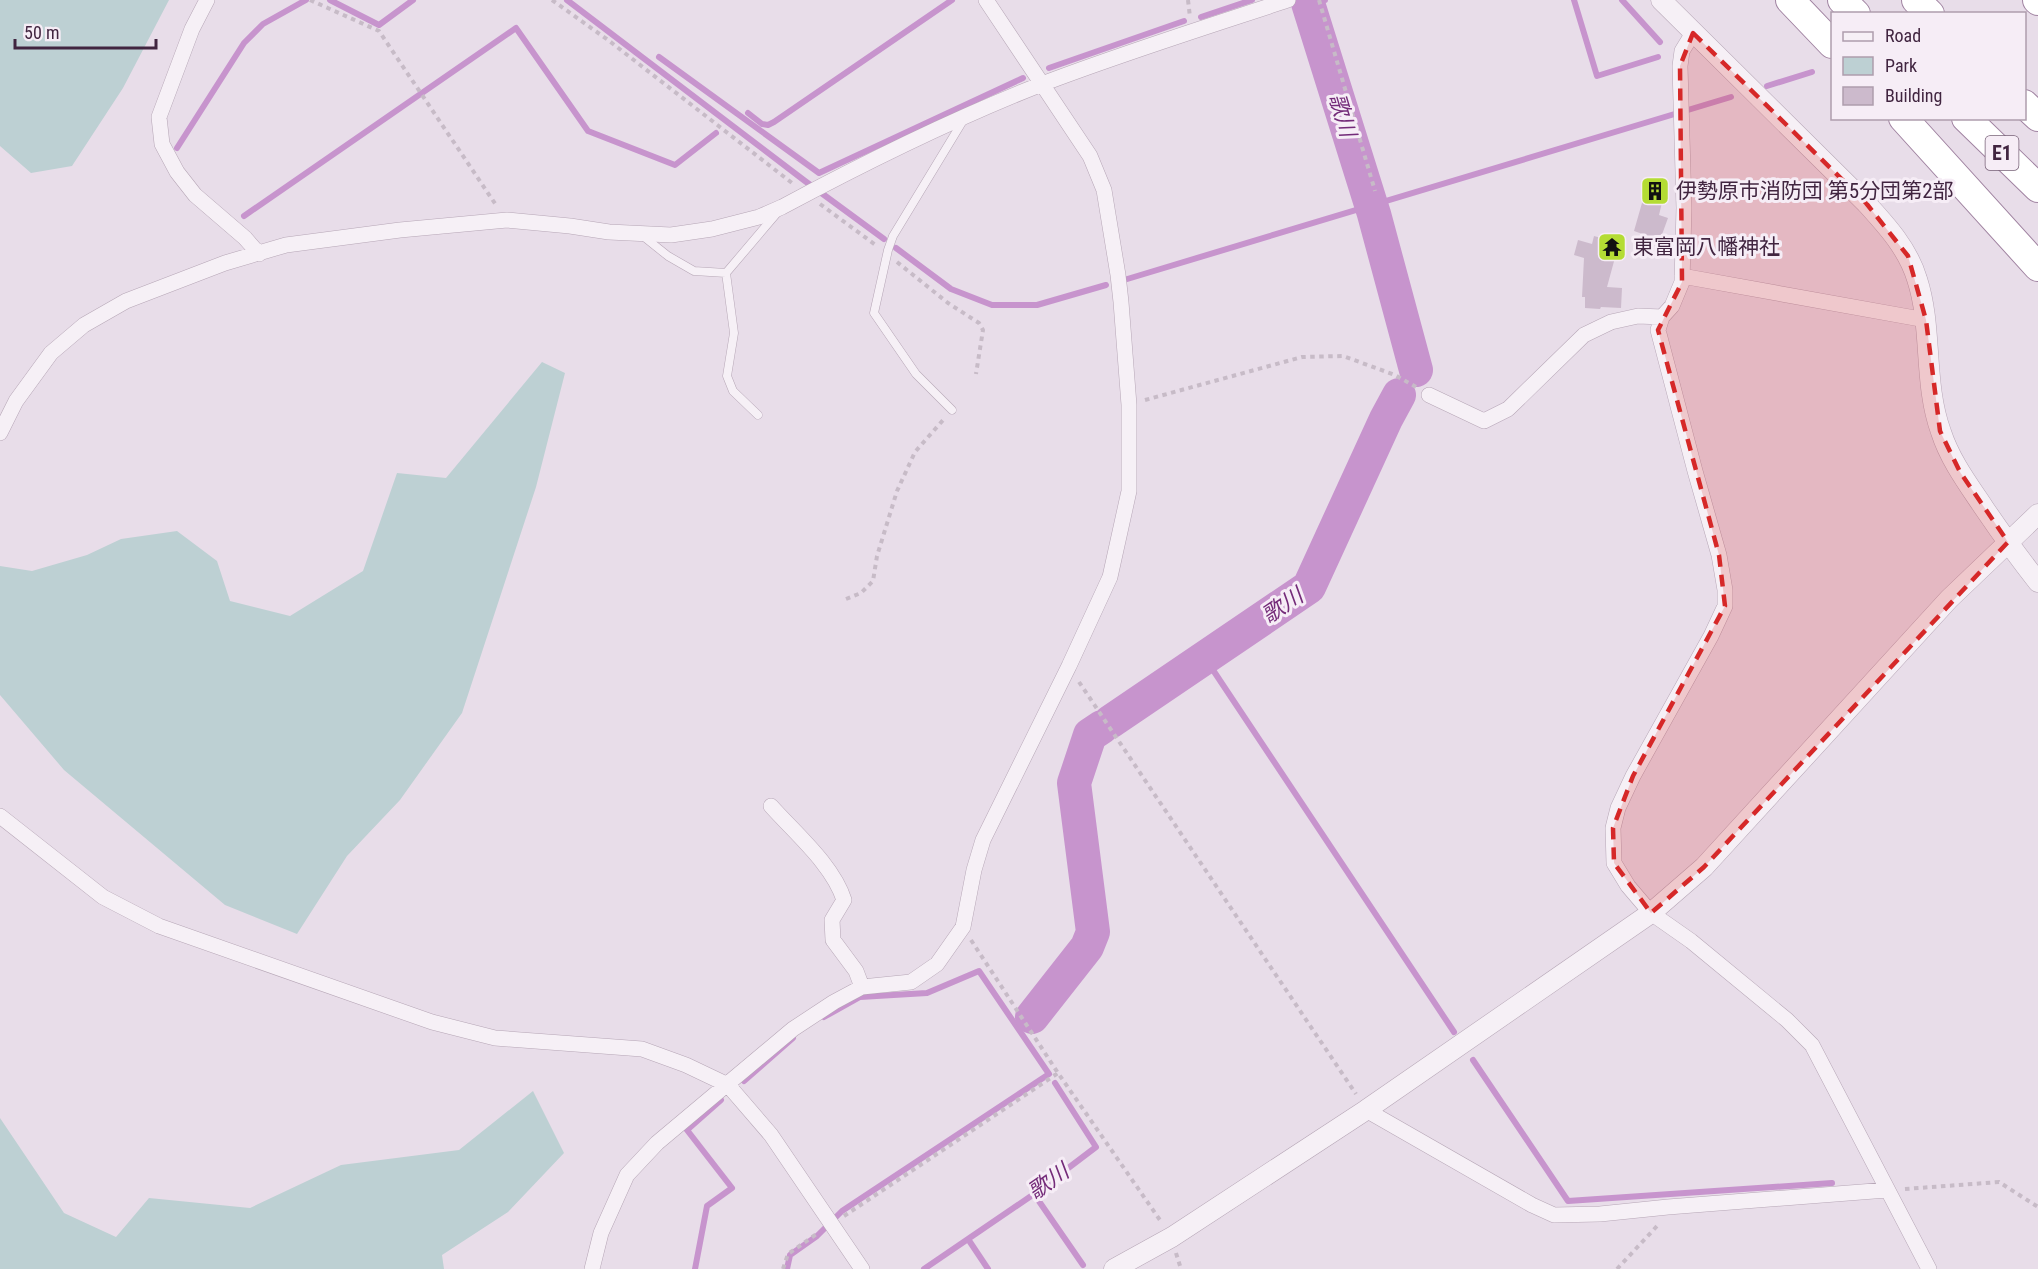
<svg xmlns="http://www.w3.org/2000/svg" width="2038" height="1269" viewBox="0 0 2038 1269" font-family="'Roboto Condensed','Noto Sans JP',sans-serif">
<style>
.green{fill:#bdd0d3}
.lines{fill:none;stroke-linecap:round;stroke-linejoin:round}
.stream{stroke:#c794cd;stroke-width:6}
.river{stroke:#c794cd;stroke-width:34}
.building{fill:#ccbacc}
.service-casing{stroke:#b6a6b6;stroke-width:9}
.minor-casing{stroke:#b6a6b6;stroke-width:16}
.tertiary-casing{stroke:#b6a6b6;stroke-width:21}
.motorway-casing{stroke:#a083a1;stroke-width:30}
.path{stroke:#c7bbc7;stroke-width:4;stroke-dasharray:4.5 4.5;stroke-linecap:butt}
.service{stroke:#f6f0f6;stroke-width:8}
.minor{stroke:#f6f0f6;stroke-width:15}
.tertiary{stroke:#f6f0f6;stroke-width:20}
.motorway{stroke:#fff;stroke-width:28}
.marked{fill:#d62828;fill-opacity:0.2;stroke:#d62828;stroke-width:4.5;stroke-dasharray:12 8;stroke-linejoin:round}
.labels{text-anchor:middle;stroke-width:6;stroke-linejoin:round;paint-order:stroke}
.shield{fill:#f6edf6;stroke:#776177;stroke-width:1.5}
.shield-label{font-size:20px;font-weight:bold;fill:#412540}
.poi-label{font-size:21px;fill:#412540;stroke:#f6edf6;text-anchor:start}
.water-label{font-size:22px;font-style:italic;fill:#742b79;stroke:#f6edf6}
</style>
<rect width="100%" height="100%" fill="#e8dde9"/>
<!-- green -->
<path class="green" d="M0 0H169L123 88 72 166 31 173 0 146Z
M542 362 565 373 536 487 462 713 400 800 347 856 297 934 225 905 64 770 0 695V566L32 571 87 555 121 539 177 531 217 561 230 601 290 616 363 571 397 473 446 478Z
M533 1091 564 1153 508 1212 442 1255 444 1269H0V1118L64 1213 116 1237 149 1198 250 1208 341 1165 459 1150Z"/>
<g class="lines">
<!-- stream -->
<path class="stream" d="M330 0 379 25 413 0
M567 0 805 181 884 239
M1324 0H1325
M1574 0 1597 76 1658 57
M1622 0 1660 42
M1201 17 1252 0
M659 57 819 173 1023 78
M1049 68 1184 21
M1767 86 1812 72
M748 113 762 124 768 125 774 122 952 0
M177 148 244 43 263 24 306 0
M244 216 516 28 588 131 675 165 716 133
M896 248 951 289 992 305H1037L1106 285
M1124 280 1731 97
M1205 658 1454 1032
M1473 1060 1568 1201 1832 1183
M744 1081 793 1038
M1034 1194 1083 1265
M695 1269 707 1206 732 1188 687 1130 721 1100
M787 1269 790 1255 817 1236 842 1211 1049 1074 979 971 927 993 860 997 824 1017
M924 1269 968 1239
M988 1269 968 1239 1034 1194 1096 1147 1055 1083"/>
<!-- river -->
<path class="river" d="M1307 0 1374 214 1416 370
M1110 722 1309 587 1386 419 1399 395
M1032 1017 1087 947 1093 932 1074 783 1090 735 1102 727"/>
</g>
<!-- building -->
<path class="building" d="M1648 182 1666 186 1659 215 1668 218 1660 240 1634 231Z
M1594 236 1619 243 1607 287 1622 288 1621 308 1601 307 1600 309 1585 308V297H1582L1584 258 1574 255 1578 240 1592 244Z"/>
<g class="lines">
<!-- service casing -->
<g class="service-casing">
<path id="service" d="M643 236 668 256 694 271 726 273
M952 410 916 374 874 313 888 250 893 236 964 119
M758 415 733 391 727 376 734 333 726 273 777 213"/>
</g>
<!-- minor casing -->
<g class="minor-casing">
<path id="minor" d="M207 0 192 29 159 117 162 144 177 172 195 195 245 238 259 254
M1693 33 1682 51 1680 66 1684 208 1682 282 1672 306 1662 317 1658 330 1695 471 1719 555 1725 590V606L1711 636 1633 776 1618 808 1613 828 1614 863 1628 886 1651 913 1691 941 1787 1020 1812 1045 1929 1269
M1682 276 1926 320
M1429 395 1484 421 1508 409 1584 335 1611 322 1638 316 1662 317
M0 433 16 401 51 353 84 325 126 301 225 263 286 245 400 230 507 220 570 226 609 232 671 235 712 229 759 217 782 207C866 162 953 119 1042 84 1123 53 1206 27 1288 0
M771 806C795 833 833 865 844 900L832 920 833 940 856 971 862 987
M0 816 103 897 159 926 432 1022 495 1038 642 1049 686 1065 728 1085 771 1135 862 1269
M1366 1110 1532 1205 1554 1215 1600 1214 1668 1207 1887 1190
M592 1269 601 1233 627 1175 657 1143 793 1029 834 1002 862 987 911 982 937 964 963 927 974 870 983 840 1069 666 1110 577 1129 491V405L1121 302 1118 275 1104 190 1090 156 986 0"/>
</g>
<!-- tertiary casing -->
<g class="tertiary-casing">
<path id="tertiary" d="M1661 0 1866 203C1887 226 1908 249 1917 279 1933 328 1923 383 1941 432 1950 460 1968 484 1984 508 2001 533 2019 558 2038 582
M1114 1269 1172 1237 1366 1110 1651 913 1704 867 1949 599 2038 514"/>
</g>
<!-- motorway casing -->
<g class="motorway-casing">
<path id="motorway" d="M1790 0 1832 44
M1842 0 1856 14
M1916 0 1930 14
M2037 0 2038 1
M2024 104 2038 117
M1903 118 2038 267
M1966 118 2038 188"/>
</g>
<!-- path -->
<path class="path" d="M310 0 379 31 496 205
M552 0 608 40 792 183
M1188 0 1190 17
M1319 0 1375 191
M820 204 877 246
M897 262 948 303 979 323 983 330 976 374
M1145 400 1302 357 1343 356 1395 375 1416 387
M846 599 861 593 873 581 877 556 897 491 915 452 944 419
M1079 682 1356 1094
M971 940 1058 1073 1162 1223
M1905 1189 1999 1182 2038 1207
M844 1216 1058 1073
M1176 1253 1181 1269
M783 1269 788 1254 818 1233
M1617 1269 1658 1225"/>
<!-- service -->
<use href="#service" class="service"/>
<!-- minor -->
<use href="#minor" class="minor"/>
<!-- tertiary -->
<use href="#tertiary" class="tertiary"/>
<!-- motorway -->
<use href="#motorway" class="motorway"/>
</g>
<!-- marked area -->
<path class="marked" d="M1693 33 1866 203 1908 256 1926 320 1940 431 1960 472 2008 542 1704 867 1651 913 1614 863 1613 828 1633 776 1725 606 1719 555 1658 330 1682 282 1680 66Z"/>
<!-- icons -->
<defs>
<g id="building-square" transform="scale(1.5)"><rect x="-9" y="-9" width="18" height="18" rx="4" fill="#b4dc34" stroke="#f6edf6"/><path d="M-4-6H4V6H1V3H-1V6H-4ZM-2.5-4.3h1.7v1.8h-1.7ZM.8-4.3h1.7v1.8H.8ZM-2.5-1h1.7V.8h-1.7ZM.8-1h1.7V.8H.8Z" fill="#111"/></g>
<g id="temple-square" transform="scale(1.5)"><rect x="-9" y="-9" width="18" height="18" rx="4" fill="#b4dc34" stroke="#f6edf6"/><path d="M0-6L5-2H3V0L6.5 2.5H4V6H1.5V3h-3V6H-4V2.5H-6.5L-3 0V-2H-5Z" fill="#111"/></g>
</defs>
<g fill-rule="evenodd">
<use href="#building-square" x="1655" y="191"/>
<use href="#temple-square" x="1612" y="247"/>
</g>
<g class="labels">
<!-- shield labels -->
<rect class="shield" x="1985.5" y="136" width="33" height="34" rx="4.5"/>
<g class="shield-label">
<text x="2002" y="160">E1</text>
</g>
<!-- poi labels -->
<g class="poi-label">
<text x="1676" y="198">伊勢原市消防団 第5分団第2部</text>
<text x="1633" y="254">東富岡八幡神社</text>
</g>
<!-- water labels -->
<g class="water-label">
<text transform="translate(1343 115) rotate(73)" y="8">歌川</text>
<text transform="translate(1282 605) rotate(-34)" y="8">歌川</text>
<text transform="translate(1048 1181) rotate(-35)" y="8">歌川</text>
</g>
</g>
<!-- legend -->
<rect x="1831" y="12" width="195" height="108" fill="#f6edf6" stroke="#ae9dad" stroke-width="1.5"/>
<rect x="1843" y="32" width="30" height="9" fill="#f6f0f6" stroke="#ae9dad" stroke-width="1.5"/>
<text x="1885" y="42" font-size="18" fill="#412540">Road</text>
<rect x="1843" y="57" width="30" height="18" fill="#bdd0d3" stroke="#ae9dad" stroke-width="1.5"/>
<text x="1885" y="72" font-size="18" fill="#412540">Park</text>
<rect x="1843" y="87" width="30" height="18" fill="#ccbacc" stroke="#ae9dad" stroke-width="1.5"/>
<text x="1885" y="102" font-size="18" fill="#412540">Building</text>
<!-- scale -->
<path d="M15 39v9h141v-9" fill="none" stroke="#412540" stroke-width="3"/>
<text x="24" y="39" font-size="18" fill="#412540" stroke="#f6edf6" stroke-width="4.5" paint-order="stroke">50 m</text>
</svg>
